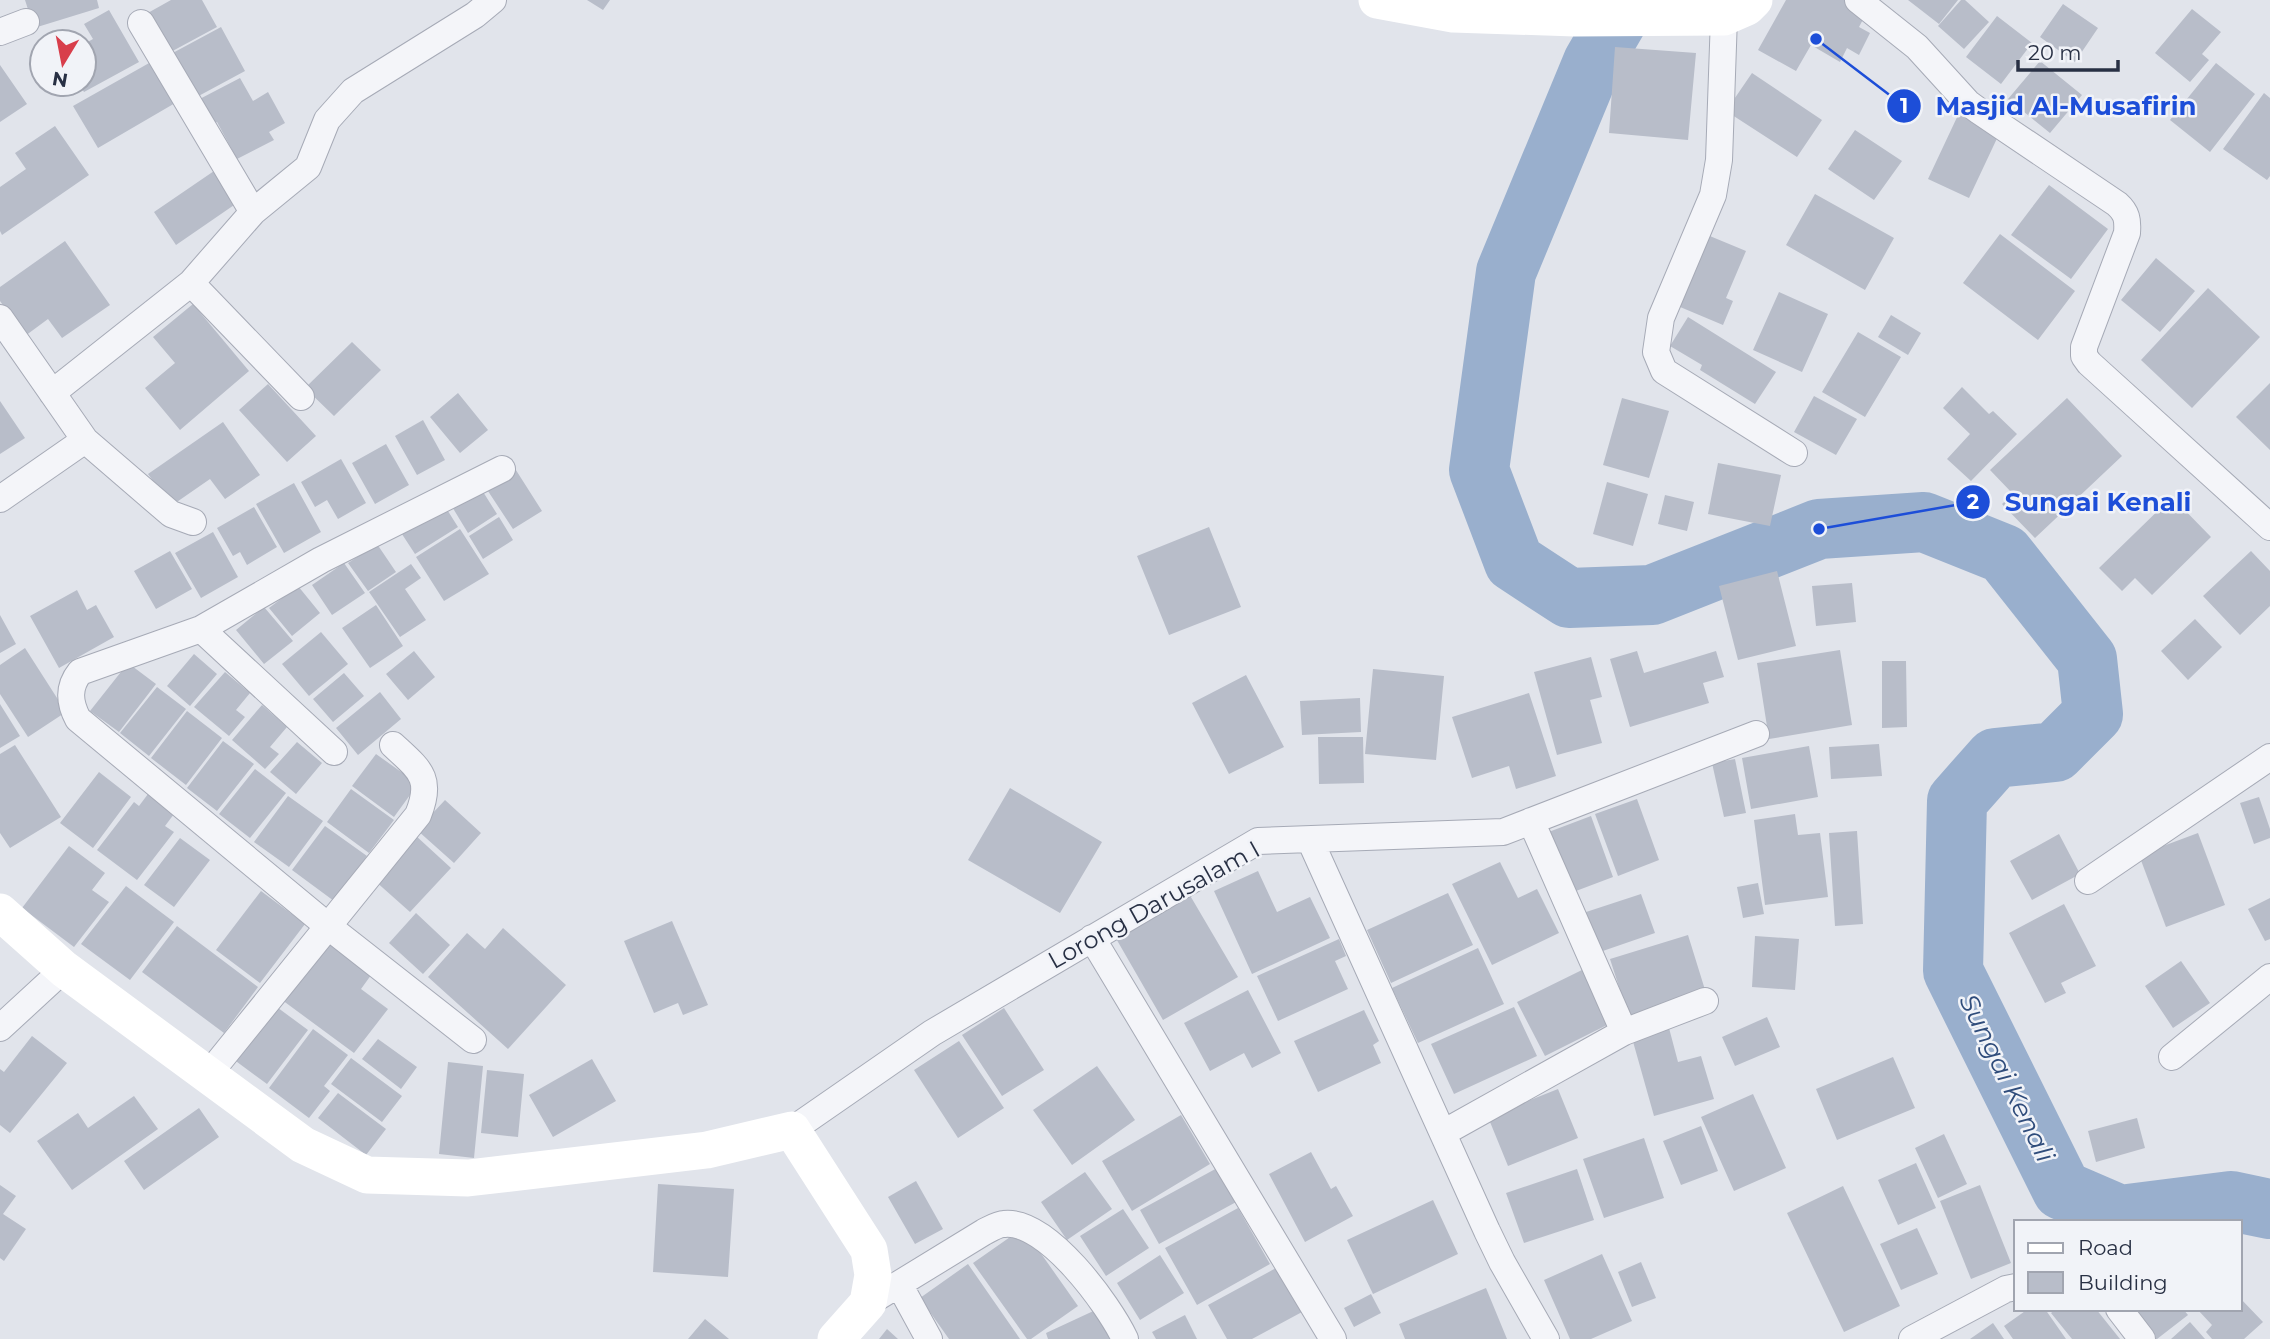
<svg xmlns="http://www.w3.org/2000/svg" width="2270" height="1339" viewBox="0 0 2270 1339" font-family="Montserrat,sans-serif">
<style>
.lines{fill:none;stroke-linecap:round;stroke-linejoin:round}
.river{stroke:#99afcd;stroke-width:60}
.building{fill:#b8bdc9}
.street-casing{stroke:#a6aab6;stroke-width:28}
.street{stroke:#f4f5f9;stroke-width:26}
.secondary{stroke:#fff;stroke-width:37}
.labels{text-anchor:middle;stroke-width:5;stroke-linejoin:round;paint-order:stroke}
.street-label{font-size:24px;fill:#283044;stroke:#f1f3f8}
.water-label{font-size:26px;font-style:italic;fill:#2f4c7b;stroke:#f1f3f8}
.leader{fill:none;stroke:#1d4ed8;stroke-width:2.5}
.callout-dot{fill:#1d4ed8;stroke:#f1f3f8;stroke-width:2.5}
.mark-label{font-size:21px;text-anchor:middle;font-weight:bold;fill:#fff}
.callout-label{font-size:26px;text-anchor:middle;font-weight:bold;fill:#1d4ed8;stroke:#f1f3f8;stroke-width:5;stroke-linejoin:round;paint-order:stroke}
</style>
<rect width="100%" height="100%" fill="#e1e4eb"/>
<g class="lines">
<!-- river -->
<path class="river" d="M1629 0 1593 62 1506 272 1479 470 1514 562 1569 598 1652 595 1819 529 1924 522 2004 554 2087 659 2093 714 2055 752 1995 758 1957 801 1953 971 2062 1190 2120 1215 2231 1201 2270 1209"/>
</g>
<!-- building -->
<path class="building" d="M25 0H97L99 8 34 28Z
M171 0H202L217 27 167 54 146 14Z
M587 0H610L603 10Z
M1786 0H1850L1868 10 1859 27 1870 33 1859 55 1847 48 1840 62 1811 45 1796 71 1758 50Z
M1908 0H1958L1939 24Z
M1961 0H1965L1989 22 1964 49 1938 26Z
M2063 4 2098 28 2075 62 2040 37Z
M2192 9 2221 32 2202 54 2209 60 2190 82 2155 53Z
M109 10 139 62 84 92 79 84H84V44L93 39 84 24Z
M1997 16 2032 43 2001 84 1966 57Z
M221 27 245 71 193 99 169 55Z
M1615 47 1696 53 1688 140 1609 133Z
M158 58 182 99 98 148 73 106Z
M2040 61 2082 95 2050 133 2008 99Z
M2216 63 2255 94 2210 152 2170 120Z
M0 65 27 104 0 122Z
M1752 73 1822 120 1797 157 1726 111Z
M240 78 253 101 268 92 285 123 269 132 274 140 237 159 217 122 206 128 192 103Z
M2264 93 2270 98V176L2267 180 2223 149Z
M1959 113 2000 132 1969 198 1928 179Z
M55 126 89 175 2 235 0 231V187L26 169 15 153Z
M1855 130 1902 161 1874 200 1828 169Z
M214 171 237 203 176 245 154 212Z
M2049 185 2108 229 2071 279 2011 235Z
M1815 194 1894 238 1865 290 1786 245Z
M1705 234 1746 251 1726 298 1733 301 1723 325 1673 304Z
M2000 234 2075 291 2038 340 1963 283Z
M65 241 110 305 62 338 48 319 25 336 0 301V287Z
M2156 258 2195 291 2160 332 2121 300Z
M2208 288 2260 337 2192 408 2141 360Z
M1779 292 1828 314 1802 372 1753 350Z
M193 304 249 371 180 430 145 388 175 363 153 337Z
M1891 315 1921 333 1908 355 1878 337Z
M1688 317 1776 372 1755 404 1700 370 1702 365 1670 346Z
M1858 332 1901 357 1865 417 1822 392Z
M352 342 381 370 334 416 305 388Z
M2270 383V450L2236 417Z
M268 384 316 436 287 462 239 410Z
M1962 387 1989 414 1993 411 2017 434 1971 481 1947 459 1970 434 1943 408Z
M458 393 488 430 460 453 430 417Z
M1814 396 1857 419 1836 455 1794 432Z
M1622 398 1669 411 1649 478 1603 465Z
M2067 398 2122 456 2035 538 2002 504 2013 494 1990 470Z
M0 401 25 438 0 454Z
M423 420 445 460 417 475 395 436Z
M223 422 260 475 225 499 210 479 171 506 148 474Z
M386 444 409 485 375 504 352 463Z
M341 459 366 503 338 519 327 500 315 507 301 482Z
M1718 463 1781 475 1770 526 1708 514Z
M514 467 542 511 513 529 484 485Z
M1607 482 1648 494 1633 546 1593 534Z
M294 483 321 532 284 553 256 504Z
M480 487 497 514 468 533 451 505Z
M1665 495 1694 502 1687 531 1658 524Z
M2172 497 2211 537 2152 595 2135 578 2122 591 2099 568Z
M441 500 458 527 415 554 398 528Z
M254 507 277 547 247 565 240 552 233 556 217 528Z
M499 517 513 540 483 559 469 536Z
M1209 527 1241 607 1169 635 1137 556Z
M460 529 489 574 444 601 416 557Z
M213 532 238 577 201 598 175 553Z
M377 544 396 572 368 591 348 563Z
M170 551 192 589 156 609 134 571Z
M2251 551 2270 571V606L2240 635 2203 596Z
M344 563 365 593 332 615 312 585Z
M411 564 421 578 405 589 426 620 400 637 369 592Z
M1777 571 1796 646 1738 660 1719 586Z
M1852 583 1856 622 1816 626 1812 586Z
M298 586 320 613 292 636 269 608Z
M77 590 87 610 96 605 114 637 59 668 30 616Z
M376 605 403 646 370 668 342 628Z
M264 607 293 641 264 664 236 630Z
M0 615 16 644 0 653Z
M2195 619 2222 647 2188 680 2161 651Z
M321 632 348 664 309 696 282 664Z
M25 648 66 712 28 737 0 694V665Z
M1840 650 1852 725 1769 739 1757 663Z
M414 651 435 677 408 700 386 674Z
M1637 651 1644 673 1716 651 1724 677 1703 683 1709 703 1630 727 1610 659Z
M194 654 217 674 190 706 167 686Z
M1591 657 1602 697 1590 700 1602 743 1557 755 1534 672Z
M1882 661H1906L1907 727 1882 728Z
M128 663 156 684 119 732 90 711Z
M1373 669 1444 676 1436 760 1365 754Z
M225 672 250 693 236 710 245 717 229 736 194 707Z
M344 673 364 696 333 722 313 699Z
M1246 675 1284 747 1229 774 1192 703Z
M157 687 186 709 149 756 120 733Z
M380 692 401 719 358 755 336 728Z
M1529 693 1556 776 1516 789 1509 766 1472 778 1452 717Z
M1360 698 1361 732 1302 735 1300 701Z
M0 704 20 736 0 748Z
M262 705 287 727 270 747 279 754 265 769 232 740Z
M187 711 222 738 186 785 151 758Z
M1318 737H1363L1364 783 1319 784Z
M223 741 254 764 217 811 187 788Z
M297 742 322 763 296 794 270 772Z
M1879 744 1882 776 1831 779 1829 747Z
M15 745 61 817 10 848 0 833V754Z
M1809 746 1818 797 1751 809 1742 758Z
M376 754 418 784 394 817 352 786Z
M1735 759 1746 813 1724 817 1712 763Z
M255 769 286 793 250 838 219 814Z
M99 772 131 797 93 848 60 823Z
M1010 788 1102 842 1060 913 968 860Z
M351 789 394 820 369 853 327 822Z
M151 790 177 810 165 826 174 832 137 880 97 850 134 802 139 806Z
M288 796 323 821 289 867 254 842Z
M2259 797 2270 829V838L2254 844 2240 803Z
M1637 799 1659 860 1618 876 1595 814Z
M445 800 481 833 454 863 417 830Z
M1795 814 1798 835 1820 833 1828 897 1765 905 1754 820Z
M1591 816 1613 877 1568 894 1546 833Z
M325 826 367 856 334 901 292 870Z
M1857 831 1863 924 1835 926 1829 833Z
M2198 833 2225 905 2166 927 2139 855Z
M2059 834 2080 874 2032 900 2010 861Z
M415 835 451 868 410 912 374 880Z
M180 838 210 860 174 907 144 885Z
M69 846 105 873 92 890 109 902 74 947 22 908Z
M1500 862 1518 898 1537 889 1559 933 1492 965 1452 884Z
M1258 871 1277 912 1310 897 1330 938 1252 974 1214 891Z
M1758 883 1764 914 1743 918 1737 887Z
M126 886 174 922 130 980 81 944Z
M261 891 305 924 260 983 216 950Z
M1188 892 1238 977 1163 1020 1114 935Z
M1448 893 1473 945 1391 983 1367 930Z
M1641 894 1655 933 1597 953 1583 913Z
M2270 898V939L2265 941 2248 909Z
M2064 904 2096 966 2061 983 2066 993 2045 1003 2009 933Z
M416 913 450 945 423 974 389 943Z
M672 921 708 1005 683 1015 678 1003 654 1013 624 941Z
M177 926 258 987 224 1033 142 972Z
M503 928 566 985 508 1049 428 977 467 933 485 949Z
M326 935 374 971 361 989 388 1009 354 1053 278 997Z
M1688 935 1706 993 1629 1018 1610 959Z
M1755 936 1799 939 1795 990 1752 987Z
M1339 939 1346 956 1335 961 1348 989 1278 1021 1257 976Z
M1478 948 1504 1004 1418 1043 1392 988Z
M2181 961 2210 1003 2173 1028 2145 986Z
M1584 969 1611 1023 1545 1056 1517 1002Z
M1248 990 1281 1053 1252 1068 1244 1053 1210 1071 1184 1023Z
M270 1002 308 1030 267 1084 229 1056Z
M1514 1007 1537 1056 1454 1094 1431 1044Z
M1004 1008 1044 1070 1002 1096 962 1035Z
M1364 1010 1379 1041 1373 1045 1381 1063 1318 1092 1294 1041Z
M1767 1017 1780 1047 1735 1066 1722 1037Z
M1669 1028 1678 1062 1701 1056 1714 1099 1654 1116 1632 1038Z
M313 1029 348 1055 324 1086 330 1091 309 1118 269 1088Z
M32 1036 67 1063 10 1133 0 1125V1069L4 1072Z
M378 1039 417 1067 401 1089 362 1059Z
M959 1041 1004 1108 958 1138 914 1070Z
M1893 1057 1915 1108 1837 1140 1816 1089Z
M351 1058 402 1096 382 1122 331 1084Z
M592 1059 616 1101 553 1137 529 1095Z
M448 1062 483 1066 474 1158 439 1154Z
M1097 1066 1135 1120 1072 1165 1033 1110Z
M487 1070 524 1074 518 1137 481 1133Z
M1558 1089 1578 1138 1508 1166 1488 1117Z
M338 1093 386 1129 366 1155 318 1118Z
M1753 1094 1786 1168 1734 1191 1701 1117Z
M134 1096 158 1129 72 1190 37 1141 78 1113 88 1128Z
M199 1108 219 1137 144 1190 124 1161Z
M1181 1115 1210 1164 1132 1211 1102 1161Z
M2137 1118 2145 1148 2096 1162 2088 1131Z
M1701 1126 1718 1171 1681 1185 1663 1141Z
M1944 1134 1967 1184 1938 1198 1915 1148Z
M1644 1138 1664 1198 1604 1218 1583 1159Z
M1311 1152 1331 1189 1336 1186 1353 1216 1305 1242 1269 1174Z
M1916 1163 1936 1208 1898 1225 1878 1180Z
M1219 1167 1238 1201 1159 1244 1140 1210Z
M1577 1169 1594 1220 1524 1243 1506 1193Z
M1085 1172 1112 1209 1067 1240 1041 1202Z
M916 1181 943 1229 915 1244 888 1197Z
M658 1184 734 1189 728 1277 653 1272Z
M0 1185 16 1196 3 1214 26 1229 4 1261 0 1258Z
M1980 1185 2011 1263 1971 1279 1940 1201Z
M1843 1186 1900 1306 1844 1332 1787 1213Z
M1433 1200 1458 1254 1373 1294 1347 1240Z
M1238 1208 1270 1264 1197 1305 1165 1248Z
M1123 1209 1149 1248 1106 1276 1080 1236Z
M1023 1228 1078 1306 1031 1339H1027L973 1263Z
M1917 1228 1938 1274 1901 1290 1880 1244Z
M1602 1254 1632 1321 1591 1339H1570L1544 1280Z
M1160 1255 1184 1293 1140 1320 1117 1283Z
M1641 1262 1656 1298 1632 1307 1618 1272Z
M968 1264 1020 1339H949L920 1298Z
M1278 1267 1302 1312 1252 1339H1227L1208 1305Z
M1486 1288 1507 1339H1405L1399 1324Z
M1371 1294 1381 1313 1354 1327 1344 1308Z
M2240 1298 2263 1322 2244 1339H2212L2206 1332 2212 1325 2197 1309H2240Z
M1102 1307 1116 1339H1048L1046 1333Z
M2028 1309H2045L2066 1339H2013L2004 1326Z
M2056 1309H2096L2120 1339H2072L2051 1313Z
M2123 1309H2183L2188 1315 2157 1339H2147Z
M1185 1315 1197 1339H1156L1152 1332Z
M705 1319 729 1339H688Z
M2190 1322 2205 1339H2171Z
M1993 1323 2004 1339H1970Z
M887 1329 898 1339H879Z"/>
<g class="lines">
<!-- street casing -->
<g class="street-casing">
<path id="street" d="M1858 0 1917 47 1968 103 1979 111 2117 204C2127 213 2128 220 2127 233L2084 347V356L2089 363 2270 527
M1724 17 1719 160 1713 195 1661 318 1656 352 1664 371 1794 453
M141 23 253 212
M0 32 26 22
M191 283 301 397
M0 318 85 440 171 514 193 522
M52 393 191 283 253 212 308 167 327 120 353 91 475 15 493 0
M0 499 85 440
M201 629 334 752
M1531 821 1624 1032
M1310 840 1487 1231 1502 1262 1546 1339
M2088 881 2270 757
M1092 938 1333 1339
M0 1028 64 969
M473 1040 329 927 78 719C69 702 68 687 80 672L201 629 321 560 502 469
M2172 1057 2270 977
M208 1075 418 815C433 778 420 770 393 745
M792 1130 932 1033 1258 841 1503 832 1756 734
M1443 1133 1624 1032 1705 1001
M899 1284 929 1339
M868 1303 984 1232C990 1229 998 1224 1004 1224 1047 1219 1109 1305 1125 1339
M2119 1309 2142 1339
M1912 1339 2006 1289 2016 1287"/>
</g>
<!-- street -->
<use href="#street" class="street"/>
<!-- secondary -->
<path class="secondary" d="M1377 0 1453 14 1575 18 1724 17 1747 7 1754 0
M0 912 64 969 303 1145 367 1175 468 1178 707 1150 792 1130 869 1250 873 1275 868 1303 836 1339"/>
</g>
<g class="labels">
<!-- street labels -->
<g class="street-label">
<text transform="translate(1154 905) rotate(-29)" y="8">Lorong Darusalam I</text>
</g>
<!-- water labels -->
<g class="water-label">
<text transform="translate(2007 1078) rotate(64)" y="9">Sungai Kenali</text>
</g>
</g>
<!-- callouts -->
<path class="leader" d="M1816 39L1904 106M1819 529L1973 502"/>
<g class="callout-dot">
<circle cx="1816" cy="39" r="7"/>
<circle cx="1819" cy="529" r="7"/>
<circle cx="1904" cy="106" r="18"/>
<circle cx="1973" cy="502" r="18"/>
</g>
<g class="mark-label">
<text x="1904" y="113">1</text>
<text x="1973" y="509">2</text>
</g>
<g class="callout-label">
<text x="2066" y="115">Masjid Al-Musafirin</text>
<text x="2098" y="511">Sungai Kenali</text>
</g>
<!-- legend -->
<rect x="2014" y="1220" width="228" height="91" fill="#f1f3f8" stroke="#a1a5b0" stroke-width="2"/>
<rect x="2028" y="1243" width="35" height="10" fill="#ffffff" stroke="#a1a5b0" stroke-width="2"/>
<text x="2078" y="1255" font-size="21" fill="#283044">Road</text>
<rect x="2028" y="1272" width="35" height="21" fill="#b8bdc9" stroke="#a1a5b0" stroke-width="2"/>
<text x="2078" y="1290" font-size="21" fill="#283044">Building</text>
<!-- north arrow -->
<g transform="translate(63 63) rotate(190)"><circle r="33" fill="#f1f3f8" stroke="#a1a5b0" stroke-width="2"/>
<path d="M0-5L12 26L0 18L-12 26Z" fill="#d83e4b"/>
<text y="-10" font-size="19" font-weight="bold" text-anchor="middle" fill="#283044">N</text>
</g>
<!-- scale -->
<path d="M2018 60v10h100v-10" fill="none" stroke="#283044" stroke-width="3.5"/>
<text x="2028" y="60" font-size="21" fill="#283044" stroke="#f1f3f8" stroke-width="5" paint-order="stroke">20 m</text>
</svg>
